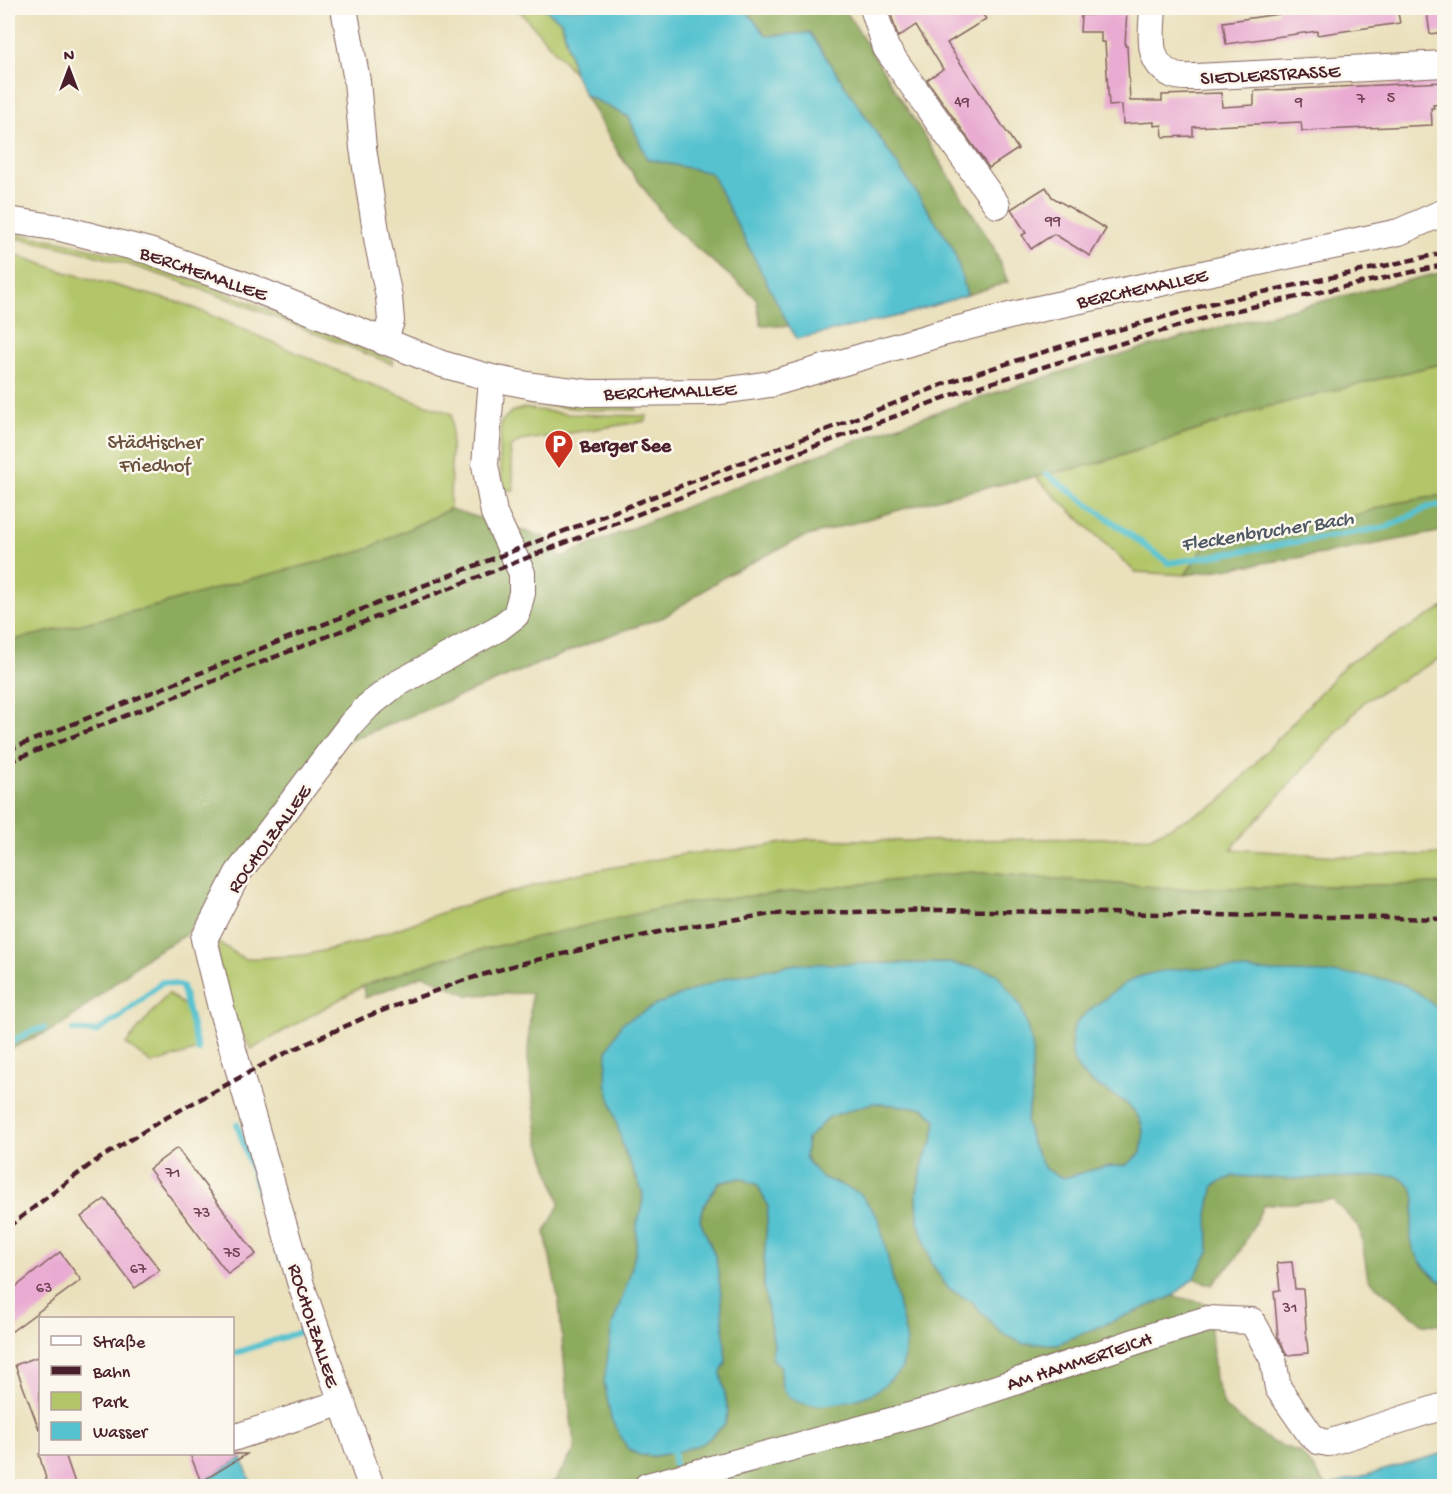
<svg xmlns="http://www.w3.org/2000/svg" width="1452" height="1494" viewBox="0 0 1452 1494" font-family="'Gochi Hand',sans-serif">
<style>
.green{fill:#b2c669;stroke:#7e724a;stroke-width:1.5}
.forest{fill:#8dab5d;stroke:#6c6544;stroke-width:1.5}
.water{fill:#56c2d0;stroke:#50707e;stroke-width:1.5}
.lines{fill:none;stroke-linecap:round;stroke-linejoin:round}
.stream{stroke:#56c2d0;stroke-width:6}
.building{fill:#e9abd2}
.minor-casing{stroke:#82635e;stroke-width:28}
.minor{stroke:#fff;stroke-width:26}
.rail{stroke:#4a1f2b;stroke-width:4.5;stroke-dasharray:9 4.5;stroke-linecap:butt}
.labels{text-anchor:middle;stroke-width:5;stroke-linejoin:round;paint-order:stroke}
.number-label{font-size:16px;fill:#724255}
.street-label{font-size:20px;fill:#4a1f2b;stroke:#fbf7ec}
.park-label{font-size:20px;fill:#69513e;stroke:#fbf7ec}
.poi-label{font-size:20px;font-weight:bold;fill:#4a1f2b;stroke:#fbf7ec;text-anchor:start}
.water-label{font-size:21px;font-style:italic;fill:#4e5865;stroke:#fbf7ec}
</style>
<rect width="100%" height="100%" fill="#fbf7ec"/>
<filter id="ink" filterUnits="userSpaceOnUse"><feTurbulence type="fractalNoise" baseFrequency=".0167" numOctaves="2"/><feDisplacementMap in="SourceGraphic" scale="12" xChannelSelector="R" yChannelSelector="G"/><feConvolveMatrix kernelMatrix="1 2 1 2 8 2 1 2 1" color-interpolation-filters="sRGB"/></filter>
<filter id="wash" filterUnits="userSpaceOnUse"><feTurbulence type="fractalNoise" baseFrequency=".008" numOctaves="4" result="noise"/><feDisplacementMap in="SourceGraphic" scale="24" xChannelSelector="R" yChannelSelector="G"/><feGaussianBlur stdDeviation="1.35" result="paint"/><feColorMatrix in="noise" values="0 0 0 0 0 0 0 0 0 0 0 0 0 0 0 0 0 1.4 0 .05"/><feComposite in="paint" operator="in"/></filter>
<g filter="url(#wash)">
<rect width="100%" height="100%" fill="#eae0bc"/>
<!-- green -->
<path class="green" d="M517 8H543L562 22 574 73Z
M8 232 65 242 128 258 179 274 393 360 392 364C264 314 144 258 8 237Z
M8 252 65 272 185 304 359 380 452 414 450 509 363 551 231 584 160 605 8 642Z
M1444 363V495L1391 504 1347 518 1206 544 1185 575 1135 572 1035 477 1099 463 1263 408Z
M528 398 595 405 636 406V410H589L527 403Z
M524 408 568 414 647 416 646 421 520 441 510 448 514 490 503 491 499 452 501 422 511 412Z
M1444 607V656L1365 701 1231 849 1354 857 1444 854V884L1178 889 970 872 441 959 363 986 252 1049 233 1022 218 961V942L244 959 305 955 361 942 452 909 571 875 685 854 746 849 809 839 908 841 1150 837 1219 803 1346 664Z
M168 993 186 1007 198 1050 152 1064 126 1044Z"/>
<!-- forest -->
<path class="forest" d="M744 8H844L993 246 1008 282 967 295 953 248 810 33 767 36Z
M585 95 629 117 647 159 711 172 789 326 761 325 756 298 671 226 619 154Z
M1444 272V363L1263 408 1099 463 948 496 801 538 727 575 664 617 605 637 326 750 249 845 186 935 150 955 62 1025 8 1050V642L10 641 160 605 231 584 363 551 450 509 544 537 561 557C708 497 855 437 1007 389 1151 343 1297 306 1444 272Z
M1444 495V531L1329 553 1185 575 1206 544 1347 518 1391 504Z
M970 872 1178 889 1444 884V1026V1017L1075 1025C1057 1100 1132 1076 1143 1130 1144 1136 1142 1146 1141 1153L1126 1165 1103 1167 1063 1178 1045 1169 1031 1142 1026 1121 1032 1095 979 968 947 963 796 964 725 978 659 1004 623 1147 643 1193 642 1209 637 1223 636 1250 629 1278 639 1455 653 1456 674 1453 728 1411 721 1373 726 1362 716 1258 700 1220 704 1205 718 1183 741 1178 758 1185 768 1207 764 1262V1288L774 1347 771 1358 781 1367 780 1378 860 1193 819 1176 805 1157 807 1139 829 1117 872 1103 924 1108 936 1120 933 1140 924 1159 917 1192 918 1221 932 1264 948 1288 972 1302 1000 1332 1057 1344 1173 1296 1209 1304 1215 1379 1225 1408 1272 1442 1301 1453 1327 1486H540L555 1481 575 1449 566 1382 559 1303 545 1232 560 1203 539 1140 528 1059 531 993 468 995 424 975 365 998 363 986 441 959 679 904Z
M1234 1176H1397L1411 1185 1415 1196 1411 1240 1423 1265 1433 1276 1444 1283V1325L1423 1324 1368 1279 1360 1228 1333 1200 1264 1205 1237 1257 1212 1285 1194 1278 1209 1252 1208 1213 1214 1185Z"/>
<!-- water -->
<path class="water" d="M543 8H744L767 36 810 33 953 248 967 295 903 315 797 339 789 326 711 173 647 159 629 117 585 95 574 73 562 22Z
M947 963 979 968 997 974 1021 1006 1032 1044V1095L1026 1121 1031 1142 1045 1169 1063 1178 1103 1167 1126 1165 1141 1153C1142 1146 1144 1137 1143 1130 1136 1089 1079 1094 1072 1054 1071 1045 1071 1036 1074 1027 1079 1016 1126 981 1138 977 1183 962 1232 970 1278 972 1318 973 1358 972 1396 982 1412 987 1435 1002 1443 1017 1450 1030 1441 1061 1440 1075 1440 1082 1443 1091 1444 1098V1283C1429 1274 1414 1258 1411 1239 1409 1223 1422 1197 1409 1184 1406 1181 1401 1179 1397 1176L1287 1179 1234 1176 1214 1185 1208 1213 1209 1252 1194 1278 1173 1296 1057 1344H1023L1000 1332 972 1302 948 1288 932 1264 918 1221 917 1192 924 1159 933 1140 936 1120 924 1108 872 1103 829 1117 807 1139 805 1157 819 1176 860 1193 879 1219 907 1341 902 1369C893 1377 883 1388 873 1393 853 1403 795 1416 783 1389 780 1382 780 1374 781 1367L771 1358 774 1346 764 1288V1262L768 1207 758 1185 741 1178 718 1183 704 1205 700 1220 716 1258 721 1294 726 1362 721 1373 728 1411 725 1424 704 1443 674 1453 654 1456 639 1455 628 1449 611 1419 604 1382 612 1326 629 1278 636 1250 637 1223 642 1209 643 1193 623 1147 606 1083 607 1051 622 1023 658 1004 725 978 796 964Z
M1444 1453V1486H1328Z
M242 1458 252 1486H192Z"/>
<g class="lines">
<!-- stream -->
<path class="stream" d="M1047 474 1169 563 1387 527 1431 506H1444
M73 1030 96 1032 120 1017 162 982 182 986 198 1050
M8 1044 30 1032 44 1028
M237 1124 281 1260
M232 1354 300 1332 303 1326 302 1321
M674 1464V1453"/>
</g>
<g id="blocks">
<!-- building -->
<path class="building" d="M889 8H978L986 19 947 43 1018 149 989 168 927 80 943 69 916 25 898 37Z
M1102 8H1127L1125 46H1127L1130 101H1162V95L1221 93 1222 107 1254 105V91L1444 82V104L1433 105 1434 108H1431L1432 125 1302 131 1301 122 1256 124 1193 127V136L1163 137 1162 125 1154 126V122L1123 124 1122 105 1109 106 1105 42H1101V32H1080L1081 15H1092Z
M1278 8H1328L1329 11 1351 8H1397L1400 23 1317 35V31L1226 44 1223 22 1279 14Z
M1444 9V32L1430 34 1427 12Z
M1046 187 1052 197 1106 229 1090 256 1054 234 1031 249 1022 235 1026 233 1011 209Z
M177 1148 256 1254 228 1274 149 1169Z
M105 1199 160 1270 135 1288 81 1217Z
M60 1252 81 1280 8 1334V1293Z
M1292 1262 1295 1289H1303L1308 1353 1287 1355 1278 1337 1274 1291 1280 1290 1277 1263Z
M40 1356V1429H39L15 1365Z
M39 1454H65L76 1486H48Z
M190 1454H247L201 1482Z"/>
</g>
</g>
<g filter="url(#ink)">
<use href="#blocks" fill-opacity="0" stroke="#82635e" stroke-width="1.5"/>
<g class="lines">
<!-- minor casing -->
<g class="minor-casing">
<path id="minor" d="M344 8 357 81 363 148 378 244 389 297 391 321 384 342
M873 8 886 48 997 205
M1153 8C1152 32 1145 63 1173 75 1179 78 1189 77 1196 77L1444 64
M8 220 60 228 149 251 245 285 442 364 492 378 533 386 589 393 715 392 770 384 939 334 1029 311 1399 232 1444 212
M233 1438 340 1403
M371 1486 301 1285 221 1008 204 939 238 873 351 724 368 706 395 685 499 628 516 615 522 593V573L494 513 485 465 492 378
M647 1486 928 1411 1155 1335 1208 1319 1252 1321 1273 1359 1278 1388 1310 1434 1318 1441 1328 1443 1444 1406"/>
</g>
<!-- minor -->
<use href="#minor" class="minor"/>
<!-- rail -->
<path class="rail" d="M8 750 270 645 952 381 1069 344 1213 303 1444 253
M8 762 717 483 957 393 1215 315 1444 265
M8 1227 91 1164 162 1120 281 1055 368 1016 462 981 519 964 677 928 772 914 938 910 1444 919"/>
</g>
</g>
<!-- icons -->
<defs>
<g id="parking-pin" transform="scale(1.5)"><path d="M0 17L-7.5 6A9.5 9.5 0 1 1 7.5 6Z" fill="#c8321e" stroke="#fbf7ec"/><path d="M-3.5-5.5H1a3.5 3.5 0 0 1 0 7H-1V5.5H-3.5ZM-1-3.4V-.6H.8a1.4 1.4 0 0 0 0-2.8Z" fill="#fff"/></g>
</defs>
<g fill-rule="evenodd">
<use href="#parking-pin" x="559" y="444"/>
</g>
<g class="labels">
<!-- number labels -->
<g class="number-label">
<text x="1391" y="102">5</text>
<text x="1361" y="103">7</text>
<text x="962" y="106">49</text>
<text x="1299" y="106">9</text>
<text x="1053" y="225">99</text>
<text x="173" y="1177">71</text>
<text x="202" y="1217">73</text>
<text x="232" y="1257">75</text>
<text x="138" y="1273">67</text>
<text x="44" y="1292">63</text>
<text x="1290" y="1312">31</text>
</g>
<!-- street labels -->
<g class="street-label">
<text transform="translate(1270 73) rotate(-3)" y="7">SIEDLERSTRASSE</text>
<text transform="translate(204 272) rotate(19)" y="7">BERCHEMALLEE</text>
<text transform="translate(1142 287) rotate(-12)" y="7">BERCHEMALLEE</text>
<text transform="translate(670 390) rotate(-2)" y="7">BERCHEMALLEE</text>
<text transform="translate(268 838) rotate(-54)" y="7">ROCHOLZALLEE</text>
<text transform="translate(315 1325) rotate(72)" y="7">ROCHOLZALLEE</text>
<text transform="translate(1079 1360) rotate(-18)" y="7">AM HAMMERTEICH</text>
</g>
<!-- park labels -->
<g class="park-label">
<text x="155" y="448">Städtischer<tspan x="155" dy="23">Friedhof</tspan></text>
</g>
<!-- poi labels -->
<g class="poi-label">
<text x="580" y="451">Berger See</text>
</g>
<!-- water labels -->
<g class="water-label">
<text transform="translate(1267 530) rotate(-9)" y="7">Fleckenbrucher Bach</text>
</g>
</g>
<!-- margin -->
<rect width="1452" height="1494" fill="none" stroke="#fbf7ec" stroke-width="30"/>
<!-- legend -->
<rect x="39" y="1317" width="195" height="138" fill="#fbf7ec" stroke="#b4a19f" stroke-width="1.5"/>
<rect x="51" y="1336" width="30" height="9" fill="#ffffff" stroke="#b4a19f" stroke-width="1.5"/>
<text x="93" y="1347" font-size="18" fill="#4a1f2b">Straße</text>
<rect x="51" y="1366" width="30" height="9" fill="#4a1f2b" stroke="#b4a19f" stroke-width="1.5"/>
<text x="93" y="1377" font-size="18" fill="#4a1f2b">Bahn</text>
<rect x="51" y="1392" width="30" height="18" fill="#b2c669" stroke="#b4a19f" stroke-width="1.5"/>
<text x="93" y="1407" font-size="18" fill="#4a1f2b">Park</text>
<rect x="51" y="1422" width="30" height="18" fill="#56c2d0" stroke="#b4a19f" stroke-width="1.5"/>
<text x="93" y="1437" font-size="18" fill="#4a1f2b">Wasser</text>
<!-- north arrow -->
<g transform="translate(69 69)" stroke="#fbf7ec" stroke-width="4.5" paint-order="stroke">
<path d="M0-4.5L10 22L0 15L-10 22Z" fill="#4a1f2b"/>
<text y="-9" font-size="16" font-weight="bold" text-anchor="middle" fill="#4a1f2b">N</text>
</g>
</svg>
